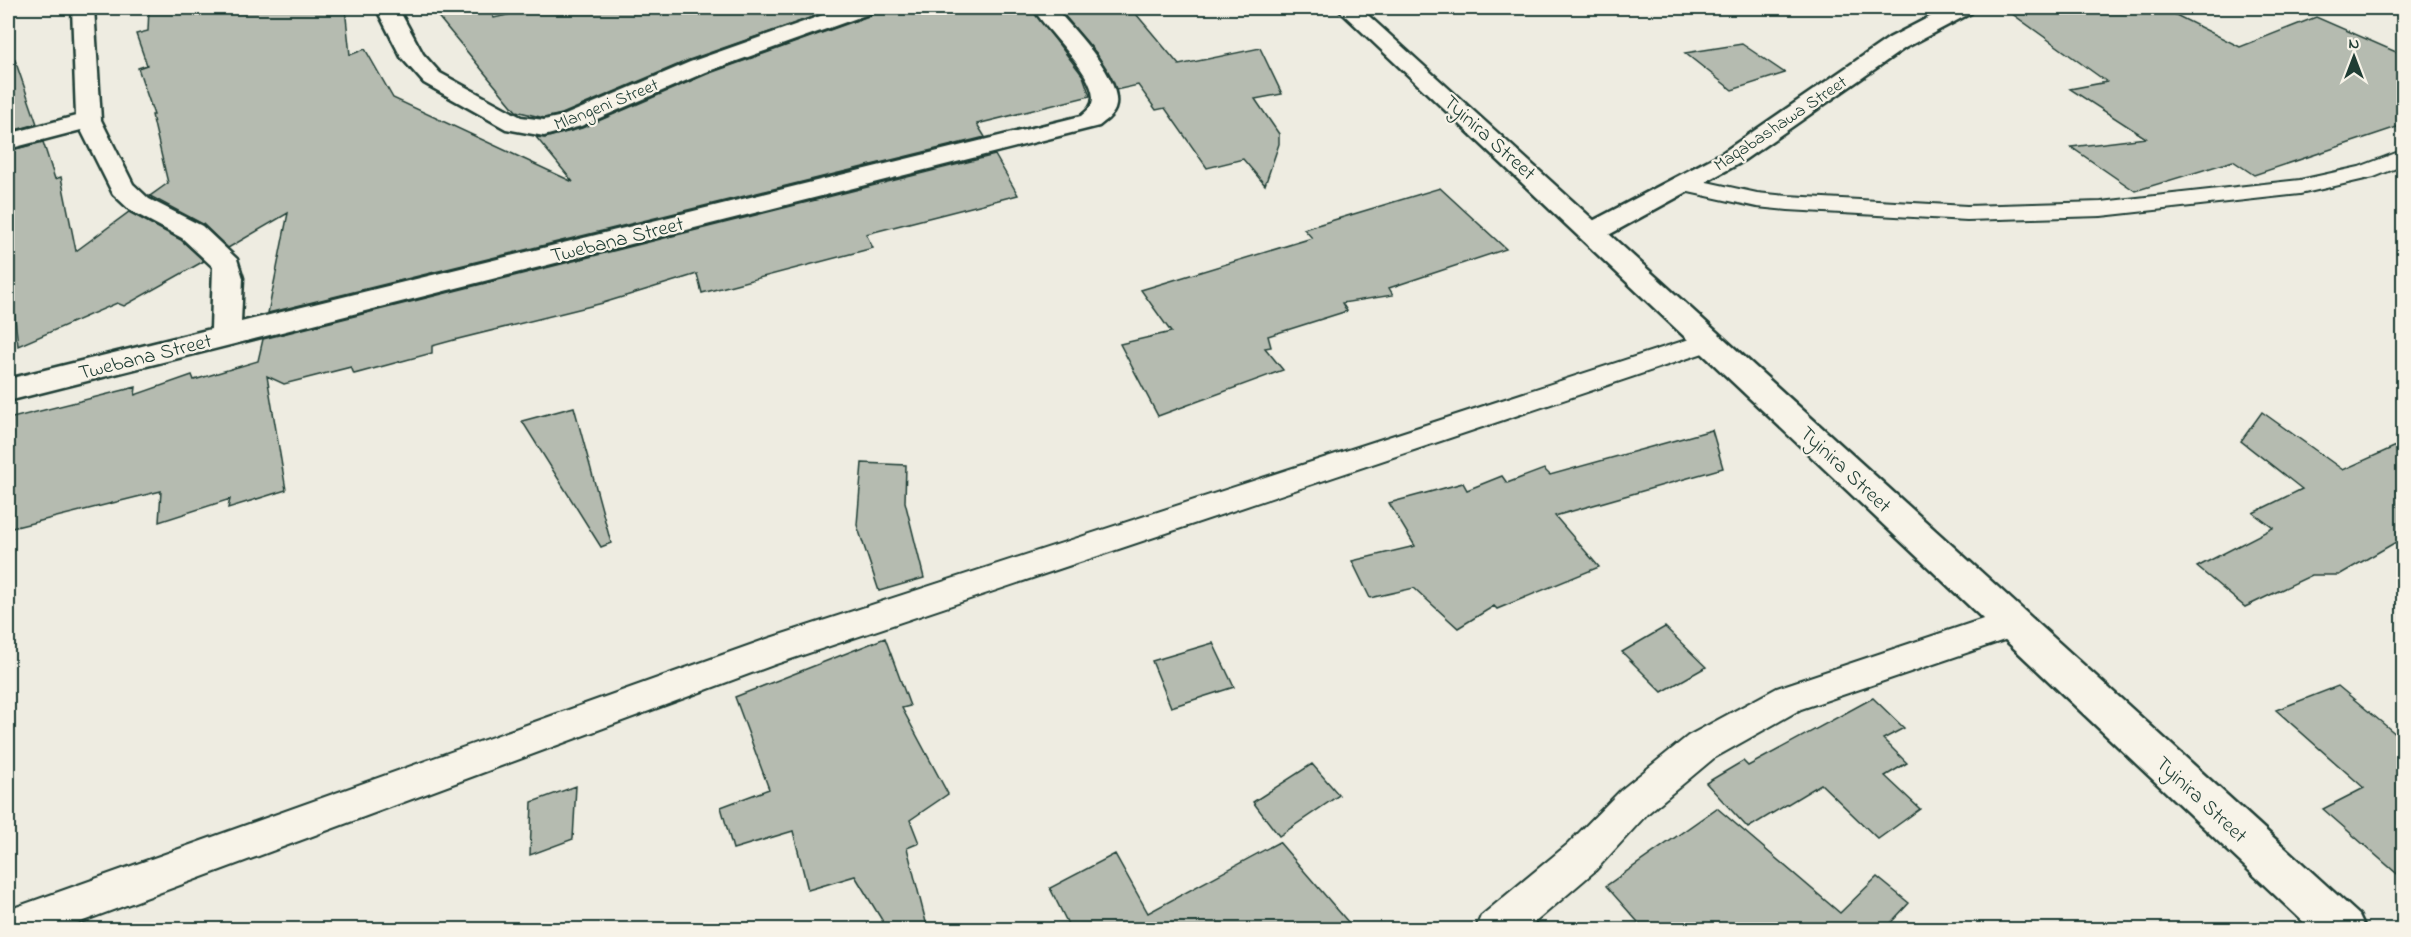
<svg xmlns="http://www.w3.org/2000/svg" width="2411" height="937" viewBox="0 0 2411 937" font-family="'Indie Flower',sans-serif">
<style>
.building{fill:#b5bbb0;stroke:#1f3d34;stroke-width:1.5}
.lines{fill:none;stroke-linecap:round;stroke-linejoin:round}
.lane-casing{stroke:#1f3d34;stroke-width:4}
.street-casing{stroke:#1f3d34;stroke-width:5}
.secondary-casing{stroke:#1f3d34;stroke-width:5}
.lane{fill:#f7f3e8;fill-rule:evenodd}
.street{fill:#f7f3e8;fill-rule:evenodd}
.secondary{fill:#f7f3e8;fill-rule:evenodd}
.labels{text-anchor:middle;stroke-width:4.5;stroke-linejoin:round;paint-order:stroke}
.far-street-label{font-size:18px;fill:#1f3d34;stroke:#f7f3e8}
.street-label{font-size:21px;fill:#1f3d34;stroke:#f7f3e8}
</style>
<rect width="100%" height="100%" fill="#eeece1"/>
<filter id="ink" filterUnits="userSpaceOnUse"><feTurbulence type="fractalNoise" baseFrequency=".0167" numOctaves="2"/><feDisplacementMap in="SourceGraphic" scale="12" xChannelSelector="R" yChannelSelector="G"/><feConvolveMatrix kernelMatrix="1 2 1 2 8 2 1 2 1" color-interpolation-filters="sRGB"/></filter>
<g filter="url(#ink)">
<!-- building -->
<path class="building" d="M149 8H345L350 55 365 49 393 98 573 182 536 137 545 138 582 128 707 74 872 15 876 8H1031L1083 76 1090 96 977 124 985 137 268 313 288 213 228 248 203 224 150 196 168 183 152 115H154L138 68 147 65 136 34 148 31Z
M431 8H487L494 18 537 8H838L689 60 562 114 544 118 516 111Z
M1058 8H1131L1179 65 1260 48 1282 94 1255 99 1279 134V144L1265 185 1243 159 1207 168 1165 108 1156 110 1138 85 1116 90 1097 54Z
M2004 8H2162L2240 47 2316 17 2403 55V125L2254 175 2233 161 2135 191 2071 147 2146 138 2070 89 2107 82Z
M1742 44 1785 73 1732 90 1685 53Z
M15 60 37 124 8 132V62Z
M43 142 55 179 61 177 76 251 129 212 181 240 204 261 124 306 117 303 18 346 8 253V151Z
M995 155 1018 195 866 234 873 248 702 293 697 274 603 303 454 340 432 346V353L354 374 351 367 284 384 267 376 286 490 228 508 230 499 159 522 161 491 8 529V419L136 387 135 395 192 375 194 380 258 361 263 339Z
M1440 188 1506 249 1389 288 1393 295 1342 303 1347 311 1268 336 1271 347 1265 348 1283 370 1158 416 1120 344 1171 332 1141 290 1312 238 1304 229Z
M574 407 611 543 601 547 522 421Z
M2262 412 2343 470 2403 443V538L2339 575H2312L2245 607 2197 567 2273 528 2253 513 2302 489 2241 441Z
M1712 430 1723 468 1555 516 1599 567 1497 609 1494 606 1458 628 1414 588 1370 598 1352 561 1415 546 1389 503 1463 483 1467 490 1502 476 1507 483 1544 469 1550 475Z
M862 463 906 465 905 502 924 578 879 591 857 525Z
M1665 627 1706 667 1662 692 1622 652Z
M885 638 910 706 902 708 948 794 910 820 919 843 907 848 928 930H888L855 876 808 890 793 831 733 849 721 807 769 789 735 697Z
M1213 643 1234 687 1171 707 1152 661Z
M2338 686 2403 740V879L2323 809 2364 788 2276 710Z
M1873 698 1904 728 1883 739 1907 763 1885 776 1920 809 1878 839 1821 784 1748 828 1706 783 1743 761 1748 766Z
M1312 764 1339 795 1279 836 1253 802Z
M576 786 573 839 530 855 532 802Z
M1717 808 1840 913 1877 877 1909 903 1884 930H1645L1606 886Z
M1279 842 1355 930H1071L1050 888 1115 854 1148 913Z"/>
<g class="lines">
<!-- lane casing -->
<g class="lane-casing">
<path id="lane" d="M2404 150V165L2374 177 2300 194 2101 216 1967 220 1788 210 1757 207 1684 191 1676 189 1672 184 1676 179 1684 177 1757 193 1788 196 1967 206 2101 202 2300 180 2359 167Z
M1708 333 1718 336 1722 342 1718 348 776 664 59 930H8V910L767 639Z
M2013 609 2025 613 2030 623 2025 633 1801 709 1714 758 1647 814 1596 870 1526 930H1475L1481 916 1568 844 1621 790 1688 736 1777 688Z"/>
</g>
<!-- street casing -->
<g class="street-casing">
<path id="street" d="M72 8H94L101 120 133 184 149 199 202 226 237 259 243 278 241 322 1081 116C1088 110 1093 106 1093 97 1092 71 1046 31 1033 8H1055C1073 30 1125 80 1115 109 1112 117 1105 121 1099 126L8 401V379L211 329 213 267 182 238 131 211 113 194 81 130 8 149V134L76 116Z
M376 8H398L423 54 440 73 521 117 544 120 563 116 690 62 843 8H874L871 13 706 72 581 126 544 136 506 129 424 83 401 57Z
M1947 8H1974L1971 13 1905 48 1740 163 1603 238 1593 240 1583 238 1579 232 1583 226 1722 153 1889 38Z"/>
</g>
<!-- secondary casing -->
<g class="secondary-casing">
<path id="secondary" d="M1337 8H1360L2359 915 2366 930H2312Z"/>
</g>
<!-- lane -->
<use href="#lane" class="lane"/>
<!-- street -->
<use href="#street" class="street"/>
<!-- secondary -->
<use href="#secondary" class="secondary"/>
</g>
</g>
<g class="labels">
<!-- far-street labels -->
<g class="far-street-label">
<text transform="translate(606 104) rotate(-22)" y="6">Mlangeni Street</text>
<text transform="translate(1780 123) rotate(-34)" y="6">Maqabashawa Street</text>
</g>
<!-- street labels -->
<g class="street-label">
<text transform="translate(1490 137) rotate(42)" y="7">Tyinira Street</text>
<text transform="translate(617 239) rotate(-14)" y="7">Twebana Street</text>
<text transform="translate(145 356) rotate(-14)" y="7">Twebana Street</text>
<text transform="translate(1846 469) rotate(43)" y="7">Tyinira Street</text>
<text transform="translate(2202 799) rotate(43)" y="7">Tyinira Street</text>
</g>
</g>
<!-- margin -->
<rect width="2411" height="937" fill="none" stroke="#f7f3e8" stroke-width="30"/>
<rect x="15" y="15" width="2381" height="907" fill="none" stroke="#1f3d34" stroke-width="2" filter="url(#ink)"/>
<!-- north arrow -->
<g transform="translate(2354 57)" stroke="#f7f3e8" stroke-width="4.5" paint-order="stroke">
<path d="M0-4.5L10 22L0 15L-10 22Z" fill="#1f3d34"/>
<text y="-9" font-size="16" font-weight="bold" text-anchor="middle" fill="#1f3d34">N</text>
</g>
</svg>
